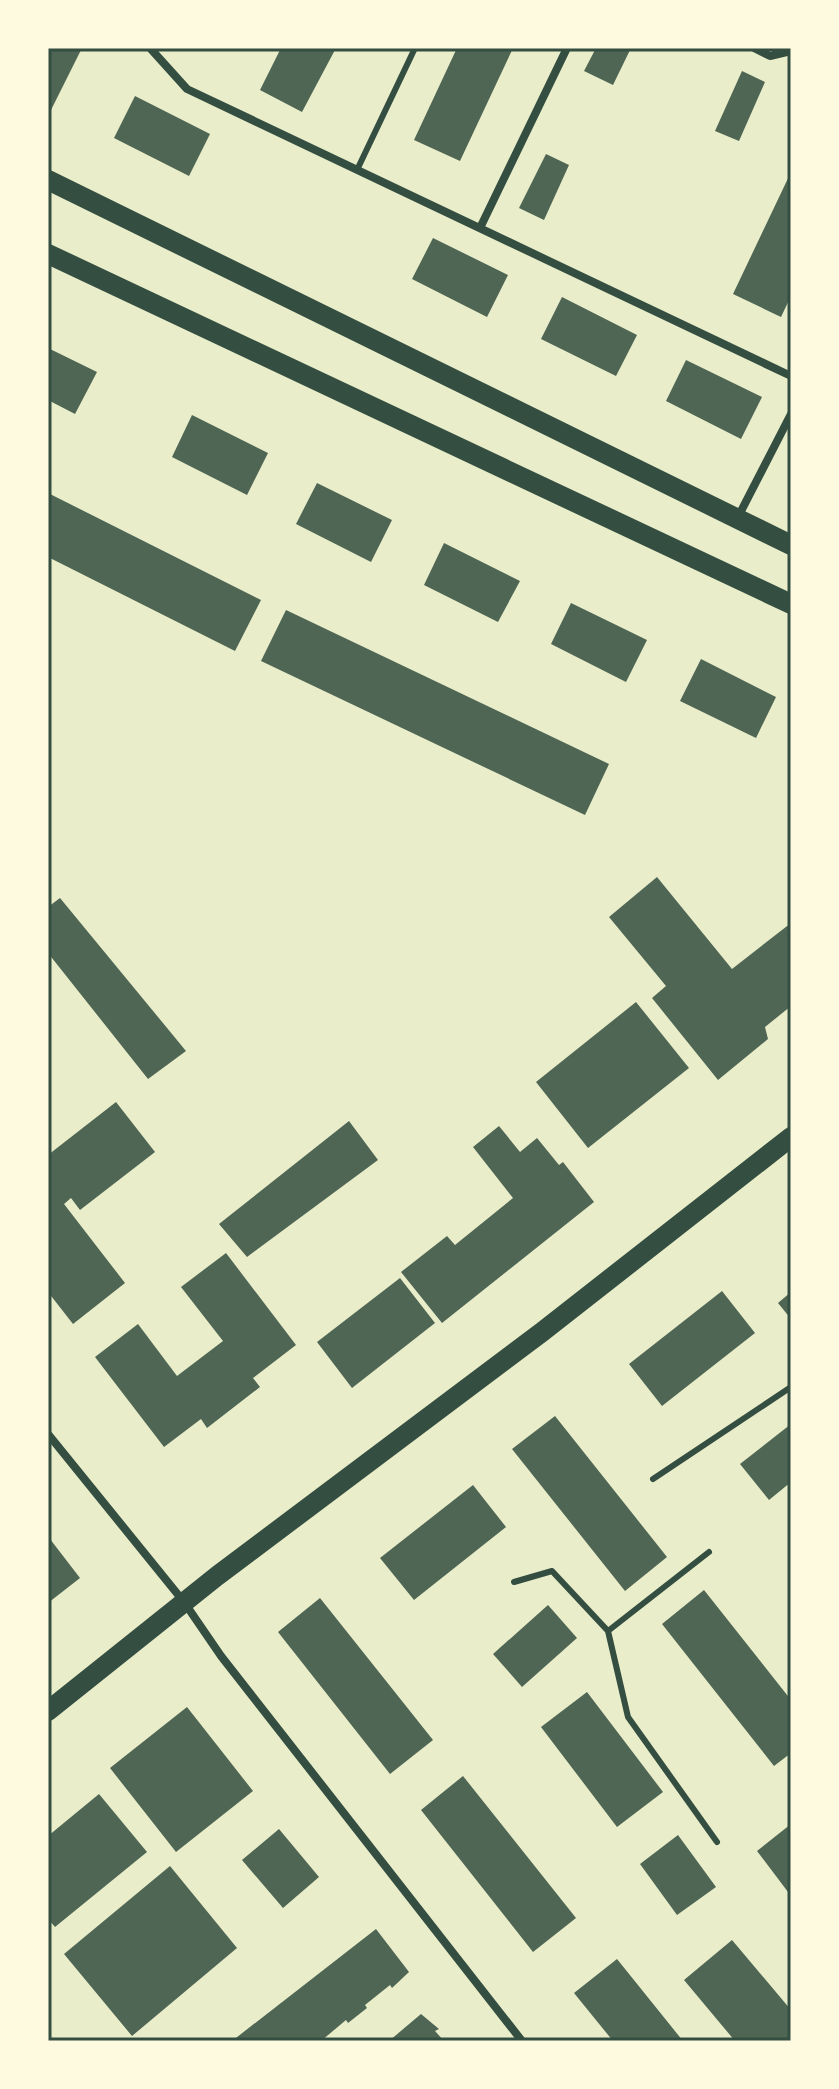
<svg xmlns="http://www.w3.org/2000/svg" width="839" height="2089" viewBox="0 0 839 2089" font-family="Helvetica,sans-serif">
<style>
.building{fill:#4f6655}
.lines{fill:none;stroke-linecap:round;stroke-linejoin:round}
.service{stroke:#344e41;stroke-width:6}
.minor{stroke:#344e41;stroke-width:8}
.primary{stroke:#344e41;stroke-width:20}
.neatline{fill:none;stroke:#344e41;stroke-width:3}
</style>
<rect width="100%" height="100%" fill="#e9edc9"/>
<!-- building -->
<path class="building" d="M48 48H82L51 110 48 108Z
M281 48H336L302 112 260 90Z
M457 48H513L460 161 414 140Z
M596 48H631L613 85 584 71Z
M742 71 765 82 739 141 715 131Z
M135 96 210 134 189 176 114 138Z
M546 154 569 165 544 220 519 208Z
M791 172V296L781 317 733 294Z
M433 238 508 275 487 317 412 279Z
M562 297 637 335 616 376 541 339Z
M48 348 97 372 75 414 48 400Z
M686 360 762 397 741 439 666 401Z
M192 415 268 453 247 495 172 457Z
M317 483 392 520 371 562 296 524Z
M48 493 261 600 235 651 48 557Z
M444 543 520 581 498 622 424 585Z
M571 603 647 640 626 682 551 644Z
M286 610 609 764 585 815 261 661Z
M701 659 776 697 756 738 680 701Z
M657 877 732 969 791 923V1006L765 1027 768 1039 718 1080 652 998 666 986 609 917Z
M60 898 186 1051 148 1079 48 953V907Z
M636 1002 689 1068 588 1148 536 1082Z
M116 1102 155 1152 80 1210 71 1198 64 1204 125 1283 73 1324 48 1292V1155Z
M349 1121 378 1160 247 1257 219 1224Z
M499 1126 520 1152 537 1138 559 1165 563 1162 594 1202 442 1323 401 1272 447 1236 455 1245 513 1198 473 1147Z
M226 1253 296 1345 253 1378 260 1387 207 1428 201 1419 164 1447 95 1357 138 1324 177 1376 223 1341 181 1287Z
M400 1278 435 1323 352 1388 317 1342Z
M722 1291 755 1333 662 1406 629 1364Z
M791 1292V1319L778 1303Z
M555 1416 667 1557 625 1591 512 1449Z
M791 1424V1482L769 1500 740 1464Z
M473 1485 506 1527 414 1600 380 1558Z
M50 1539 80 1578 48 1603V1540Z
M704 1590 791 1700V1753L774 1766 662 1624Z
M320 1598 433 1740 390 1774 278 1632Z
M548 1605 577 1638 522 1687 493 1654Z
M587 1692 663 1792 617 1827 541 1727Z
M187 1707 253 1791 176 1852 110 1768Z
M463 1776 576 1918 533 1952 421 1810Z
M99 1794 147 1852 55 1927 48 1919V1836Z
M791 1824V1896L757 1851Z
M279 1829 319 1877 283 1908 242 1860Z
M678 1835 716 1887 677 1915 640 1864Z
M170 1866 237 1948 132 2036 64 1954Z
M376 1929 409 1972 392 1988 390 1985 365 2005 367 2008 348 2023 346 2020 321 2041H232Z
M732 1940 791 2010V2041H735L684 1980Z
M617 1959 683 2041H613L574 1993Z
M421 2014 439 2029 435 2031 444 2041H389Z"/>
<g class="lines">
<!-- service -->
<path class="service" d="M357 170 415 48
M653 1479 791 1387
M709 1552 608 1631 628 1717 717 1842
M514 1582 552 1571 608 1631"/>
<!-- minor -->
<path class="minor" d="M150 48 187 89 791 376
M754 48 770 56 791 51
M480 228 567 48
M737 519 791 414
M48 1434 184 1602 221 1656 522 2041"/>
<!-- primary -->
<path class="primary" d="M48 180 791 545
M48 254 791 604
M48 1711 217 1576 542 1332 791 1137"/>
</g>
<!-- border -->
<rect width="839" height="2089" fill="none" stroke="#fefae0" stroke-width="100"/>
<rect x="50" y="50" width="739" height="1989" class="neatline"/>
</svg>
